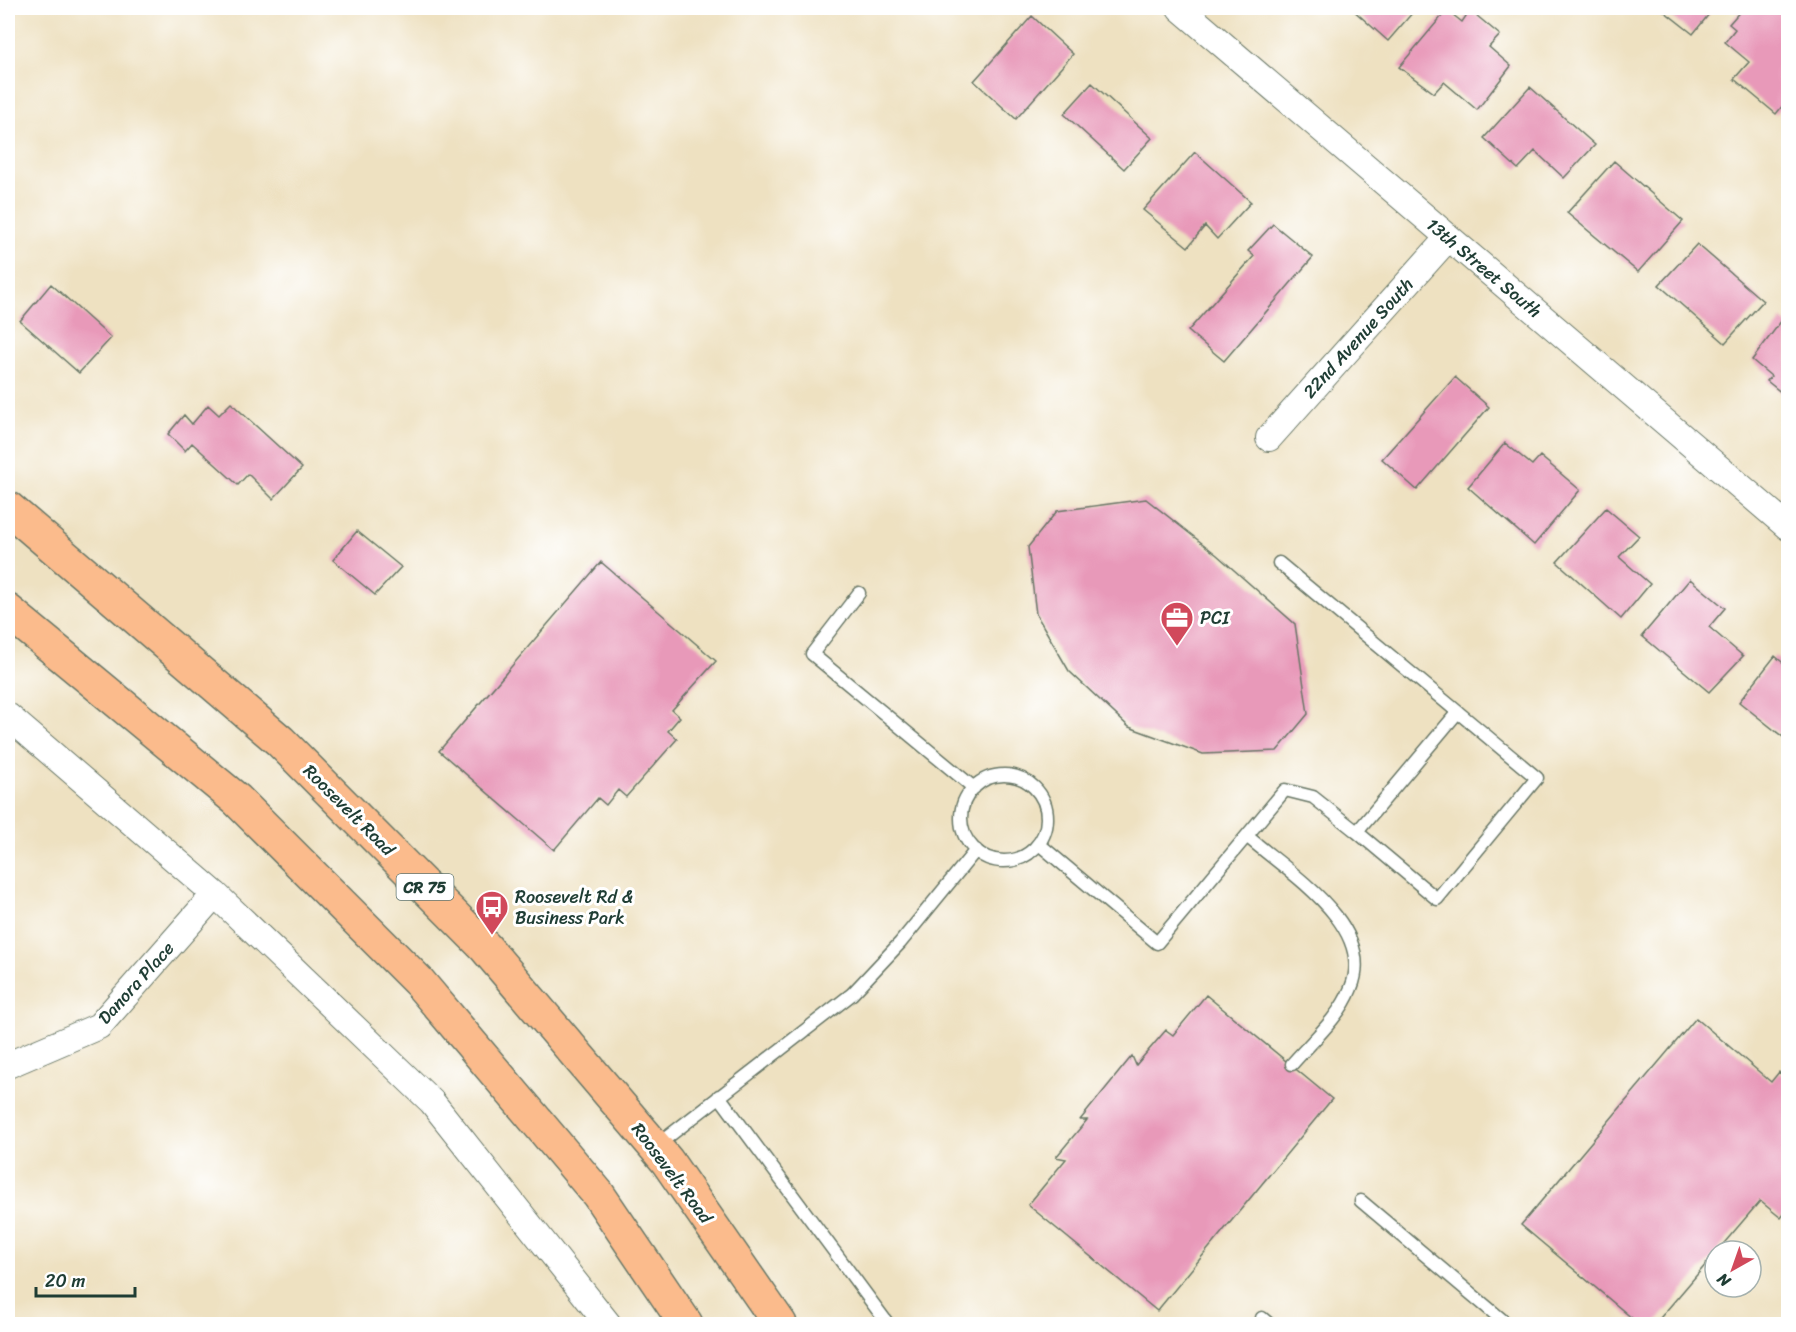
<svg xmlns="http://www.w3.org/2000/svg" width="1796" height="1332" viewBox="0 0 1796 1332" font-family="Sriracha,sans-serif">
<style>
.building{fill:#e899b9}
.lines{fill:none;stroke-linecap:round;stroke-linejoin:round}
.lane-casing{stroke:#677665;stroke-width:15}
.street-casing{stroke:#677665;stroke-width:28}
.primary-casing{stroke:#677665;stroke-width:36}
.lane{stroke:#fff;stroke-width:12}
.street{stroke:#fff;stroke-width:26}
.primary{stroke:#fbbb8c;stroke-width:33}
.labels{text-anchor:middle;stroke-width:6;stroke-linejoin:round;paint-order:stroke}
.shield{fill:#fff;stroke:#627771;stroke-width:1.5}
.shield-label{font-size:16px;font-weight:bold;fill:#1f3d34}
.street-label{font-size:18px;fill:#1f3d34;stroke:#fff}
.poi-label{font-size:18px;fill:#1f3d34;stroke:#fff;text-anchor:start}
</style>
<rect width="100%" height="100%" fill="#fff"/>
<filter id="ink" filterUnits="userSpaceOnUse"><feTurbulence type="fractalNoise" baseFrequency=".0167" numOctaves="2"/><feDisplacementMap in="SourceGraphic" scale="12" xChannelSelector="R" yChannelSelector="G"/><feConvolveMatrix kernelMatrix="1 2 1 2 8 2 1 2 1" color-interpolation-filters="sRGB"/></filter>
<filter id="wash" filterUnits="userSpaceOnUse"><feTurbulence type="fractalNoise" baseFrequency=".008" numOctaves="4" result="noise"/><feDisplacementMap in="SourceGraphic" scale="24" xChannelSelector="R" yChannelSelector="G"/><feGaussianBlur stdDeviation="1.35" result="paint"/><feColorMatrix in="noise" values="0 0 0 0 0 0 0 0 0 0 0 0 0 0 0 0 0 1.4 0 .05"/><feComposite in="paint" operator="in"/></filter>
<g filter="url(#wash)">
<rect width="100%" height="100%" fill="#eee1c1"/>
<g id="blocks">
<!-- building -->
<path class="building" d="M1351 8H1409L1414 11 1388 41Z
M1660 8H1714L1693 34Z
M1743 8H1788V99L1776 114 1734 79 1749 62 1725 42 1735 29 1729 24Z
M1447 10 1462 22 1470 10 1500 35 1489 47 1511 66 1477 110 1444 82 1434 93 1399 67Z
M1032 16 1073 54 1016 119 974 81Z
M1092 83 1152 138 1124 169 1064 114Z
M1530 87 1595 145 1564 178 1535 151 1518 169 1484 138Z
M1195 152 1251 202 1217 239 1205 226 1188 247 1143 210Z
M1614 161 1683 221 1638 272 1567 213Z
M1273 224 1313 257 1224 361 1188 331 1254 256 1248 251Z
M1697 244 1763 301 1725 343 1659 285Z
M51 284 111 338 79 373 20 321Z
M1782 320 1788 325V398L1767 381 1771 376 1752 360Z
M1455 377 1489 407 1417 490 1382 459Z
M231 403 302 468 273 499 248 474 238 485 192 443 185 451 168 434 184 415 192 424 208 405 219 415Z
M1505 443 1532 465 1540 456 1580 490 1534 545 1468 487Z
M1146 499 1217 555 1295 624 1308 714 1277 751 1203 754 1129 727 1069 671 1036 614 1028 547 1057 511Z
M1606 508 1639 536 1619 557 1650 584 1621 619 1557 562Z
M357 531 401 567 375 595 333 560Z
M601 562 716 661 672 710 680 717 668 731 677 739 626 797 618 790 606 805 598 798 554 850 439 751Z
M1690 579 1725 608 1709 627 1743 656 1709 692 1642 636Z
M1775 656 1788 667V741L1739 702Z
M1206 995 1332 1099 1157 1311 1028 1205 1066 1159 1056 1157 1087 1120H1080L1132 1056 1136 1065 1166 1030 1173 1035Z
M1696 1018 1771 1082 1779 1072 1788 1080V1209L1781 1218 1760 1201 1655 1324H1639L1521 1225Z"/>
</g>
</g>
<g filter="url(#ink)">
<use href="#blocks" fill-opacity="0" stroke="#677665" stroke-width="1.5"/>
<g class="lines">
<!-- lane casing -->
<g class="lane-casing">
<path id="lane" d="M1279 563 1537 778 1437 899 1357 832 1457 713
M859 593 812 654 974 788
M961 818a43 43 0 1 1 86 0a43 43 0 1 1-86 0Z
M1248 837C1288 872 1377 926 1351 988 1340 1017 1312 1041 1292 1064
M1039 844 1157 943 1285 790 1313 797 1357 832
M719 1096 888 1324
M656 1146 852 994 900 943 976 850
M1361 1201 1507 1324
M1262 1318 1269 1324"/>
</g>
<!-- street casing -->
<g class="street-casing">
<path id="street" d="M1180 8 1788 527
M1269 438 1448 238
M8 716 215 894 432 1102 608 1324
M8 1065 99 1026 215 894"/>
</g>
<!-- primary casing -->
<g class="primary-casing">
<path id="primary" d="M8 508 280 741 485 947 667 1161 780 1324
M8 611 237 800 419 982 598 1194 686 1324"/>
</g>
<!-- lane -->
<use href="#lane" class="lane"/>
<!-- street -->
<use href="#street" class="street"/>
<!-- primary -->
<use href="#primary" class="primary"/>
</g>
</g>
<!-- icons -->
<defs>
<g id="office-pin" transform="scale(1.725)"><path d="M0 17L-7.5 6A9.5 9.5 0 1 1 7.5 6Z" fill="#d1495b" stroke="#fff"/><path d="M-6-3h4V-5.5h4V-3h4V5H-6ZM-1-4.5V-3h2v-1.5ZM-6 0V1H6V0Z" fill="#fff"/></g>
<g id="bus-pin" transform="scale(1.725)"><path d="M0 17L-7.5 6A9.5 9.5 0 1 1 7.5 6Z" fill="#d1495b" stroke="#fff"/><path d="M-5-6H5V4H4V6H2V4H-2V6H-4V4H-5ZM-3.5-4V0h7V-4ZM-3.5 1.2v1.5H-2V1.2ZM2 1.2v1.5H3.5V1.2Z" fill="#fff"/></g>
</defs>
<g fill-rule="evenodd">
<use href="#office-pin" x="1177" y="618"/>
<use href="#bus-pin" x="492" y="907"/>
</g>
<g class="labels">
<!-- shield labels -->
<rect class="shield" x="396.5" y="874" width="57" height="26" rx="4.5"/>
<g class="shield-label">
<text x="425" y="893">CR 75</text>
</g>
<!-- street labels -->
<g class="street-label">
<text transform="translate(1484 268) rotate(40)" y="6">13th Street South</text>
<text transform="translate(1358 338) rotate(-48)" y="6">22nd Avenue South</text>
<text transform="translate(349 810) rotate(45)" y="6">Roosevelt Road</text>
<text transform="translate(136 983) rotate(-48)" y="6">Danora Place</text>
<text transform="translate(672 1173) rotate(53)" y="6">Roosevelt Road</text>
</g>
<!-- poi labels -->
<g class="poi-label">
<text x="1200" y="624">PCI</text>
<text x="515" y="903">Roosevelt Rd &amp;<tspan x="515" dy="21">Business Park</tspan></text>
</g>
</g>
<!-- margin -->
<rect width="1796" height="1332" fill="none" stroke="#fff" stroke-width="30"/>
<!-- north arrow -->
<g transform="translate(1733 1269) rotate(220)"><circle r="28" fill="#ffffff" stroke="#a5b1ae" stroke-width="1.5"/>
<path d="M0-4.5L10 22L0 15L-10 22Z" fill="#d1495b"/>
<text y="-9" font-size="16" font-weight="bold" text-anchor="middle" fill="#1f3d34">N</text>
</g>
<!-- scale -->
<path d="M36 1287v9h99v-9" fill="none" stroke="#1f3d34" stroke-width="3"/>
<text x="45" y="1287" font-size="18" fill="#1f3d34" stroke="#ffffff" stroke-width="4.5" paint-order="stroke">20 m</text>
</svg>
